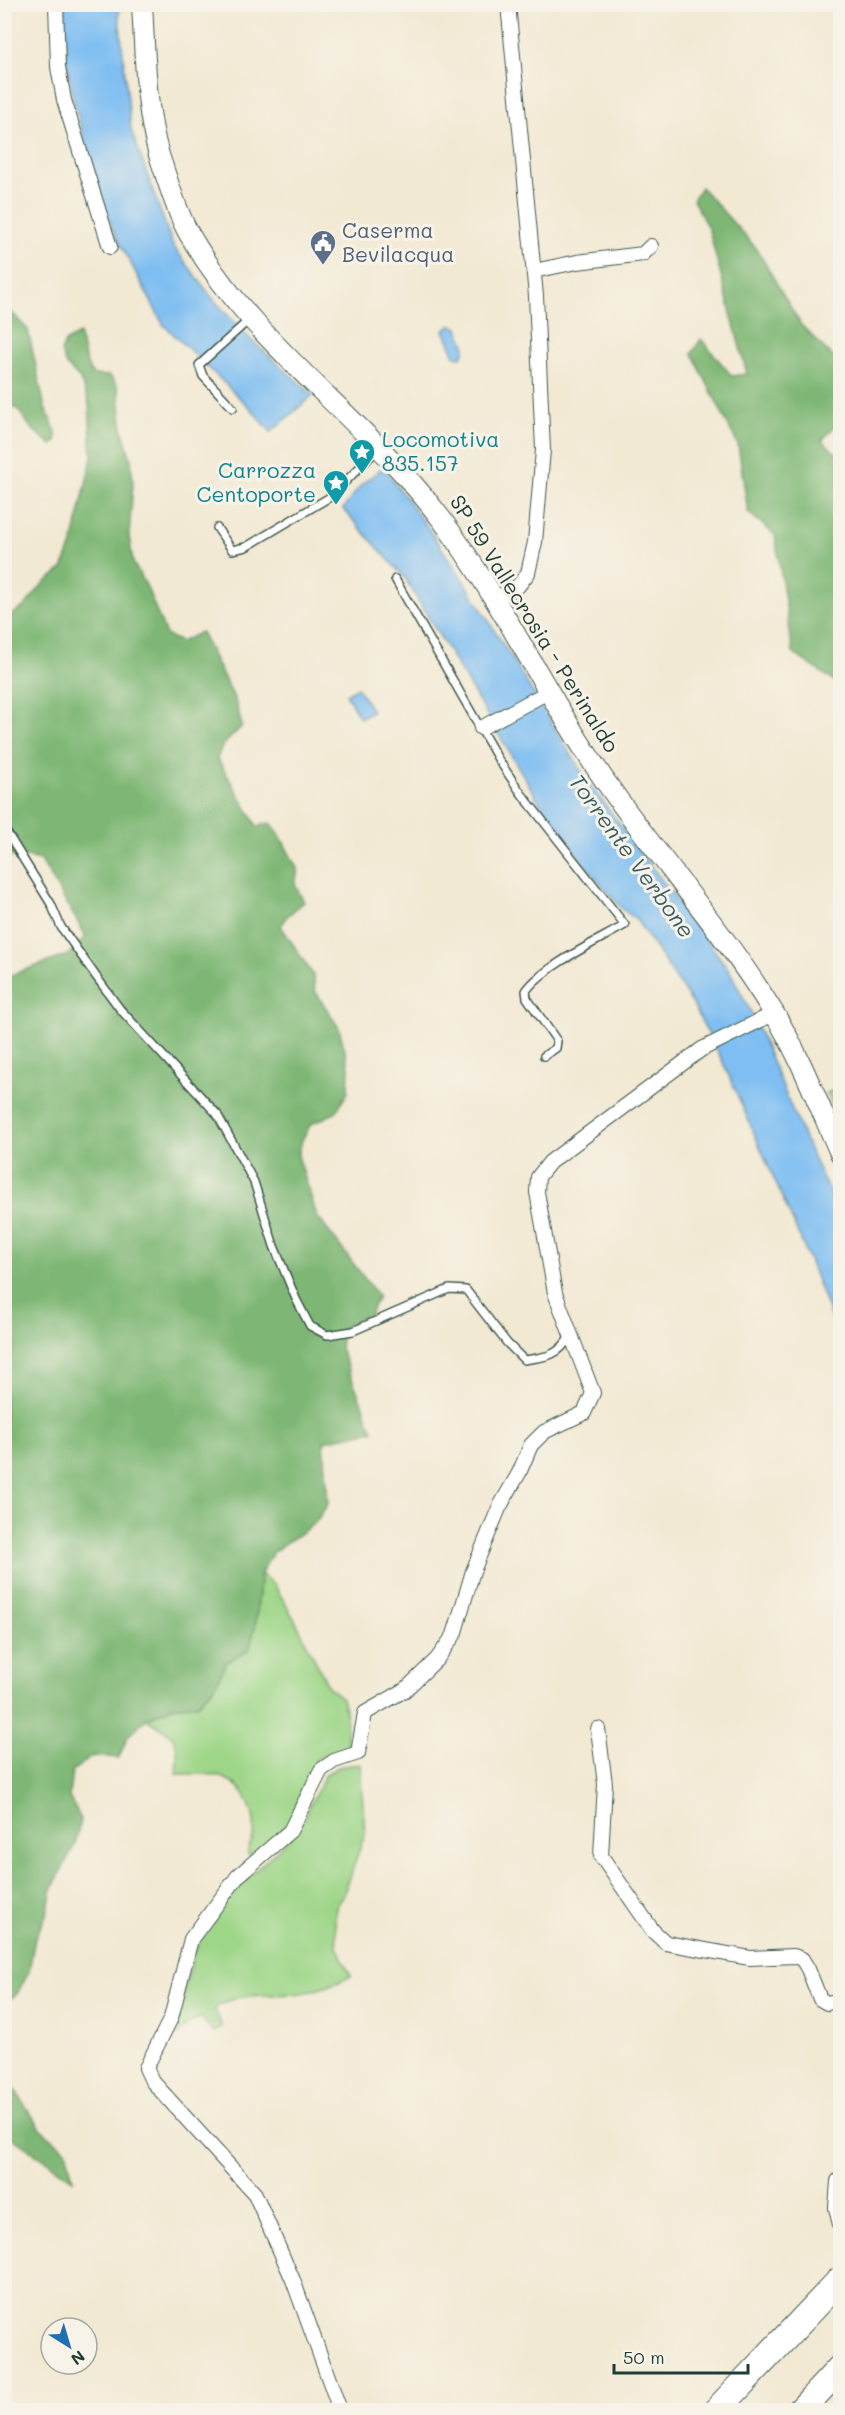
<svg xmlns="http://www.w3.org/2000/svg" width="845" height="2415" viewBox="0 0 845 2415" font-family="Mali,sans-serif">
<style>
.green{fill:#9ed688;stroke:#5e8a5e;stroke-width:1.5}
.forest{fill:#7eb774;stroke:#4e7a54;stroke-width:1.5}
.water{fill:#7ebef2;stroke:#4e7e93;stroke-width:1.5}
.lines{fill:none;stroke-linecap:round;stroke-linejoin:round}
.lane-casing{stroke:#3f574c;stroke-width:10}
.street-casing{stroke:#3f574c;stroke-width:16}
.secondary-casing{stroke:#3f574c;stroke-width:22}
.highway-casing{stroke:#3f574c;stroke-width:28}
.lane{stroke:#fff;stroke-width:7}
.street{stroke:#fff;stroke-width:14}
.secondary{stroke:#fff;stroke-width:20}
.highway{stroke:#fff;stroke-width:26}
.labels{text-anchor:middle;stroke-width:6;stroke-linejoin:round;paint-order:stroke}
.service-label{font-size:21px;fill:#4e5e75;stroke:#f7f3e8;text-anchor:start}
.culture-label{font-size:21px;fill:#0d838f;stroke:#f7f3e8;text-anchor:start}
.street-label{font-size:21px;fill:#1f3d34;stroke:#f7f3e8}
.water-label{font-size:22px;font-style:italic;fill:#375d64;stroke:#f7f3e8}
</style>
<rect width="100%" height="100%" fill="#f7f3e8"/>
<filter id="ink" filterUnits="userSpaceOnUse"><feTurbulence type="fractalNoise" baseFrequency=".0167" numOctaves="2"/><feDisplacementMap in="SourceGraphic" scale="12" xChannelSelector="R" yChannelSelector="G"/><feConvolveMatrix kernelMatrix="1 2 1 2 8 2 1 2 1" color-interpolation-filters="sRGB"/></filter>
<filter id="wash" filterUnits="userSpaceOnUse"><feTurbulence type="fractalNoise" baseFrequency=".008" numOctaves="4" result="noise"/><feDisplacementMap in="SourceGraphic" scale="24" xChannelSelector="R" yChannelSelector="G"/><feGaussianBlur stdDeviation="1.35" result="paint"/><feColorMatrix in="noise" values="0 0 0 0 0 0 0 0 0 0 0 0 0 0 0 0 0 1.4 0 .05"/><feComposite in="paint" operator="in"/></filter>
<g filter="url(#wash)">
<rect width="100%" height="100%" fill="#f2e9d3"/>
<!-- green -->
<path class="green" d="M840 1088V1127L827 1093Z
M261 1574 275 1586 295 1620 329 1688 342 1698 346 1713 348 1747C341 1759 328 1754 317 1758L290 1822 276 1838 253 1856 248 1855C247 1847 253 1841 254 1833 256 1814 246 1788 228 1780 213 1772 193 1774 176 1774 179 1738 178 1737 146 1719L172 1707 197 1704 215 1686 226 1662 249 1650 255 1627Z
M360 1764 365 1834 343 1896 336 1907 335 1920 337 1947 351 1976C336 1984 319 1990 302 1993 279 1997 233 1990 215 2009L222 2027 213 2033 201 2017 188 2024 178 2036 174 2032 192 1958 204 1930 225 1899 297 1831 326 1774 338 1767Z"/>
<!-- forest -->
<path class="forest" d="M701 187 756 248 801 325 840 364V421L822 440 840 457V685L793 653 775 535 748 512 738 445 692 353 701 339 732 376 747 374 709 230 693 200Z
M4 304 28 330 45 408 56 432V442L52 445 32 429 16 407 5 409Z
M79 334C84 348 84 364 93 375L110 376 118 387 123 433 131 459 133 484 129 536 133 563 146 585 166 635 181 642 201 632 235 700 242 726 223 745 217 758 257 826 271 823 278 832 298 870 295 884 304 902 286 917 281 926 313 975 315 991 339 1028 349 1067 348 1092 335 1113 311 1124 302 1140 298 1156 317 1216 378 1296 370 1314 343 1327 340 1348 373 1431 324 1441 328 1504 315 1523 273 1552 261 1574 255 1627 249 1650 226 1662 215 1686 197 1704 172 1707 146 1719 128 1736 119 1758 93 1756 72 1771 69 1797 81 1819 75 1844 52 1889 47 1914 35 1938 29 1971 17 1994 5 2002V977L68 955 86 936 41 860 17 855 5 858 4 619 24 607 42 585 62 569 72 545 92 457 89 403 80 379 66 365 61 352 65 342Z
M5 2075 41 2129 66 2150 73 2179 5 2133Z"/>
<!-- water -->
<path class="water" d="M65 5H120L119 16 131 130 173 246 214 300 251 340 313 395 271 432 251 409 163 324 114 232 91 164 73 98 66 56Z
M452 325 458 328C461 338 470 348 461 357L455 356 444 330Z
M383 467 428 528 469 589 588 782 729 970 750 1010 809 1149 840 1214V1341L804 1247 721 1058 692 1003 636 919 622 909 585 865 544 810 405 578 343 509 361 485Z
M357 687 372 711 360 718 346 694Z"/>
</g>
<g filter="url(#ink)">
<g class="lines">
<!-- lane casing -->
<g class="lane-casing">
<path id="lane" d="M233 408 203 376 199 365 250 319
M217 528 232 550 246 547 330 497 378 449
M395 579 498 759 521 793 625 925C598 941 542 967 526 991L527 998 557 1041 556 1048 544 1056
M4 828 51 904 61 927 95 975 120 1009 217 1114 254 1182 274 1246 296 1299 310 1326 327 1335 353 1331 449 1289 466 1290 507 1343 524 1360C546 1357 559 1356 570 1336"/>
</g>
<!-- street casing -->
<g class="street-casing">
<path id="street" d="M56 4 58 67 64 100 110 247
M534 271 577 262 643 254 651 246
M495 600 518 586 528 573 535 542 543 450 536 296 508 4
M481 728 548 692
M598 1729 605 1784 601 1856 653 1931 666 1943 750 1958 794 1956 802 1959 808 1969 820 1999 827 2003 840 2000
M840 2179 838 2181 836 2208 840 2225
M340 2410 293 2280 255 2194 152 2081 146 2068 171 2018 191 1939 238 1876 290 1831 321 1770 334 1761 358 1753 365 1713 405 1690 437 1659 454 1635 473 1571 499 1508 519 1473 531 1445 544 1432 584 1413 593 1393 555 1293 537 1192 538 1177 550 1162 702 1049 775 1013"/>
</g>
<!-- secondary casing -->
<g class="secondary-casing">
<path id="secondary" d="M142 4C145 54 145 107 159 155 167 178 176 211 188 232 252 345 365 417 442 520 505 605 549 702 610 788 663 863 724 932 772 1010 799 1053 819 1106 840 1153"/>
</g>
<!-- highway casing -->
<g class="highway-casing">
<path id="highway" d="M717 2410 840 2280
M801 2410 840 2368"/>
</g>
<!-- lane -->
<use href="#lane" class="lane"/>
<!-- street -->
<use href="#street" class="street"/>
<!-- secondary -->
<use href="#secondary" class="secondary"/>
<!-- highway -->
<use href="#highway" class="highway"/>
</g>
</g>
<!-- icons -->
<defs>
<g id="civic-pin" transform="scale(1.35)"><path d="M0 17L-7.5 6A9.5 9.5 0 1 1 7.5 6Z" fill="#5c6f8a" stroke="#f7f3e8"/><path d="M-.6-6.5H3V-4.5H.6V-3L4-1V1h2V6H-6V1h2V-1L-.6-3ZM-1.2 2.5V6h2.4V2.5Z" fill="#fff"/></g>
<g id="sight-pin" transform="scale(1.35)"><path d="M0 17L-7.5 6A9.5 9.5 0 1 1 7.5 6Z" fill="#0f9aa8" stroke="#f7f3e8"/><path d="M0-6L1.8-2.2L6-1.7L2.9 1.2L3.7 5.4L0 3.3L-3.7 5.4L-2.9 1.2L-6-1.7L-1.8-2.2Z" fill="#fff"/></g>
</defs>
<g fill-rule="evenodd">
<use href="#civic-pin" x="323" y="243"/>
<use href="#sight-pin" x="362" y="452"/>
<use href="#sight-pin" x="336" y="483"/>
</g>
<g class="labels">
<!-- service labels -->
<g class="service-label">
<text x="342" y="238">Caserma<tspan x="342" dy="24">Bevilacqua</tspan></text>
</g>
<!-- culture labels -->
<g class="culture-label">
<text x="382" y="447">Locomotiva<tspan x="382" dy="24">835.157</tspan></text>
<text x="316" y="478" text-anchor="end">Carrozza<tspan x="316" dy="24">Centoporte</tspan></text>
</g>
<!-- street labels -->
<g class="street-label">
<text transform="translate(534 624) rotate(58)" y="7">SP 59 Vallecrosia - Perinaldo</text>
</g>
<!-- water labels -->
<g class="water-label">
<text transform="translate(632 856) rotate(54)" y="8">Torrente Verbone</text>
</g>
</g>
<!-- margin -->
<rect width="845" height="2415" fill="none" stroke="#f7f3e8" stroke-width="24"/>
<!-- north arrow -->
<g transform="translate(69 2346) rotate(143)"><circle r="28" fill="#f7f3e8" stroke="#a1aaa0" stroke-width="1.5"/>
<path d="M0-4.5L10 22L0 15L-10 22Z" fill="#1f6fb2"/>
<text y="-9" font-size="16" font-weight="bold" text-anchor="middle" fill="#1f3d34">N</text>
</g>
<!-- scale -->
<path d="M614 2364v9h134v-9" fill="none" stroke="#1f3d34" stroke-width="3"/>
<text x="623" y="2364" font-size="18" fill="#1f3d34" stroke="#f7f3e8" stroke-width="4.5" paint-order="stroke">50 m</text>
</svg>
